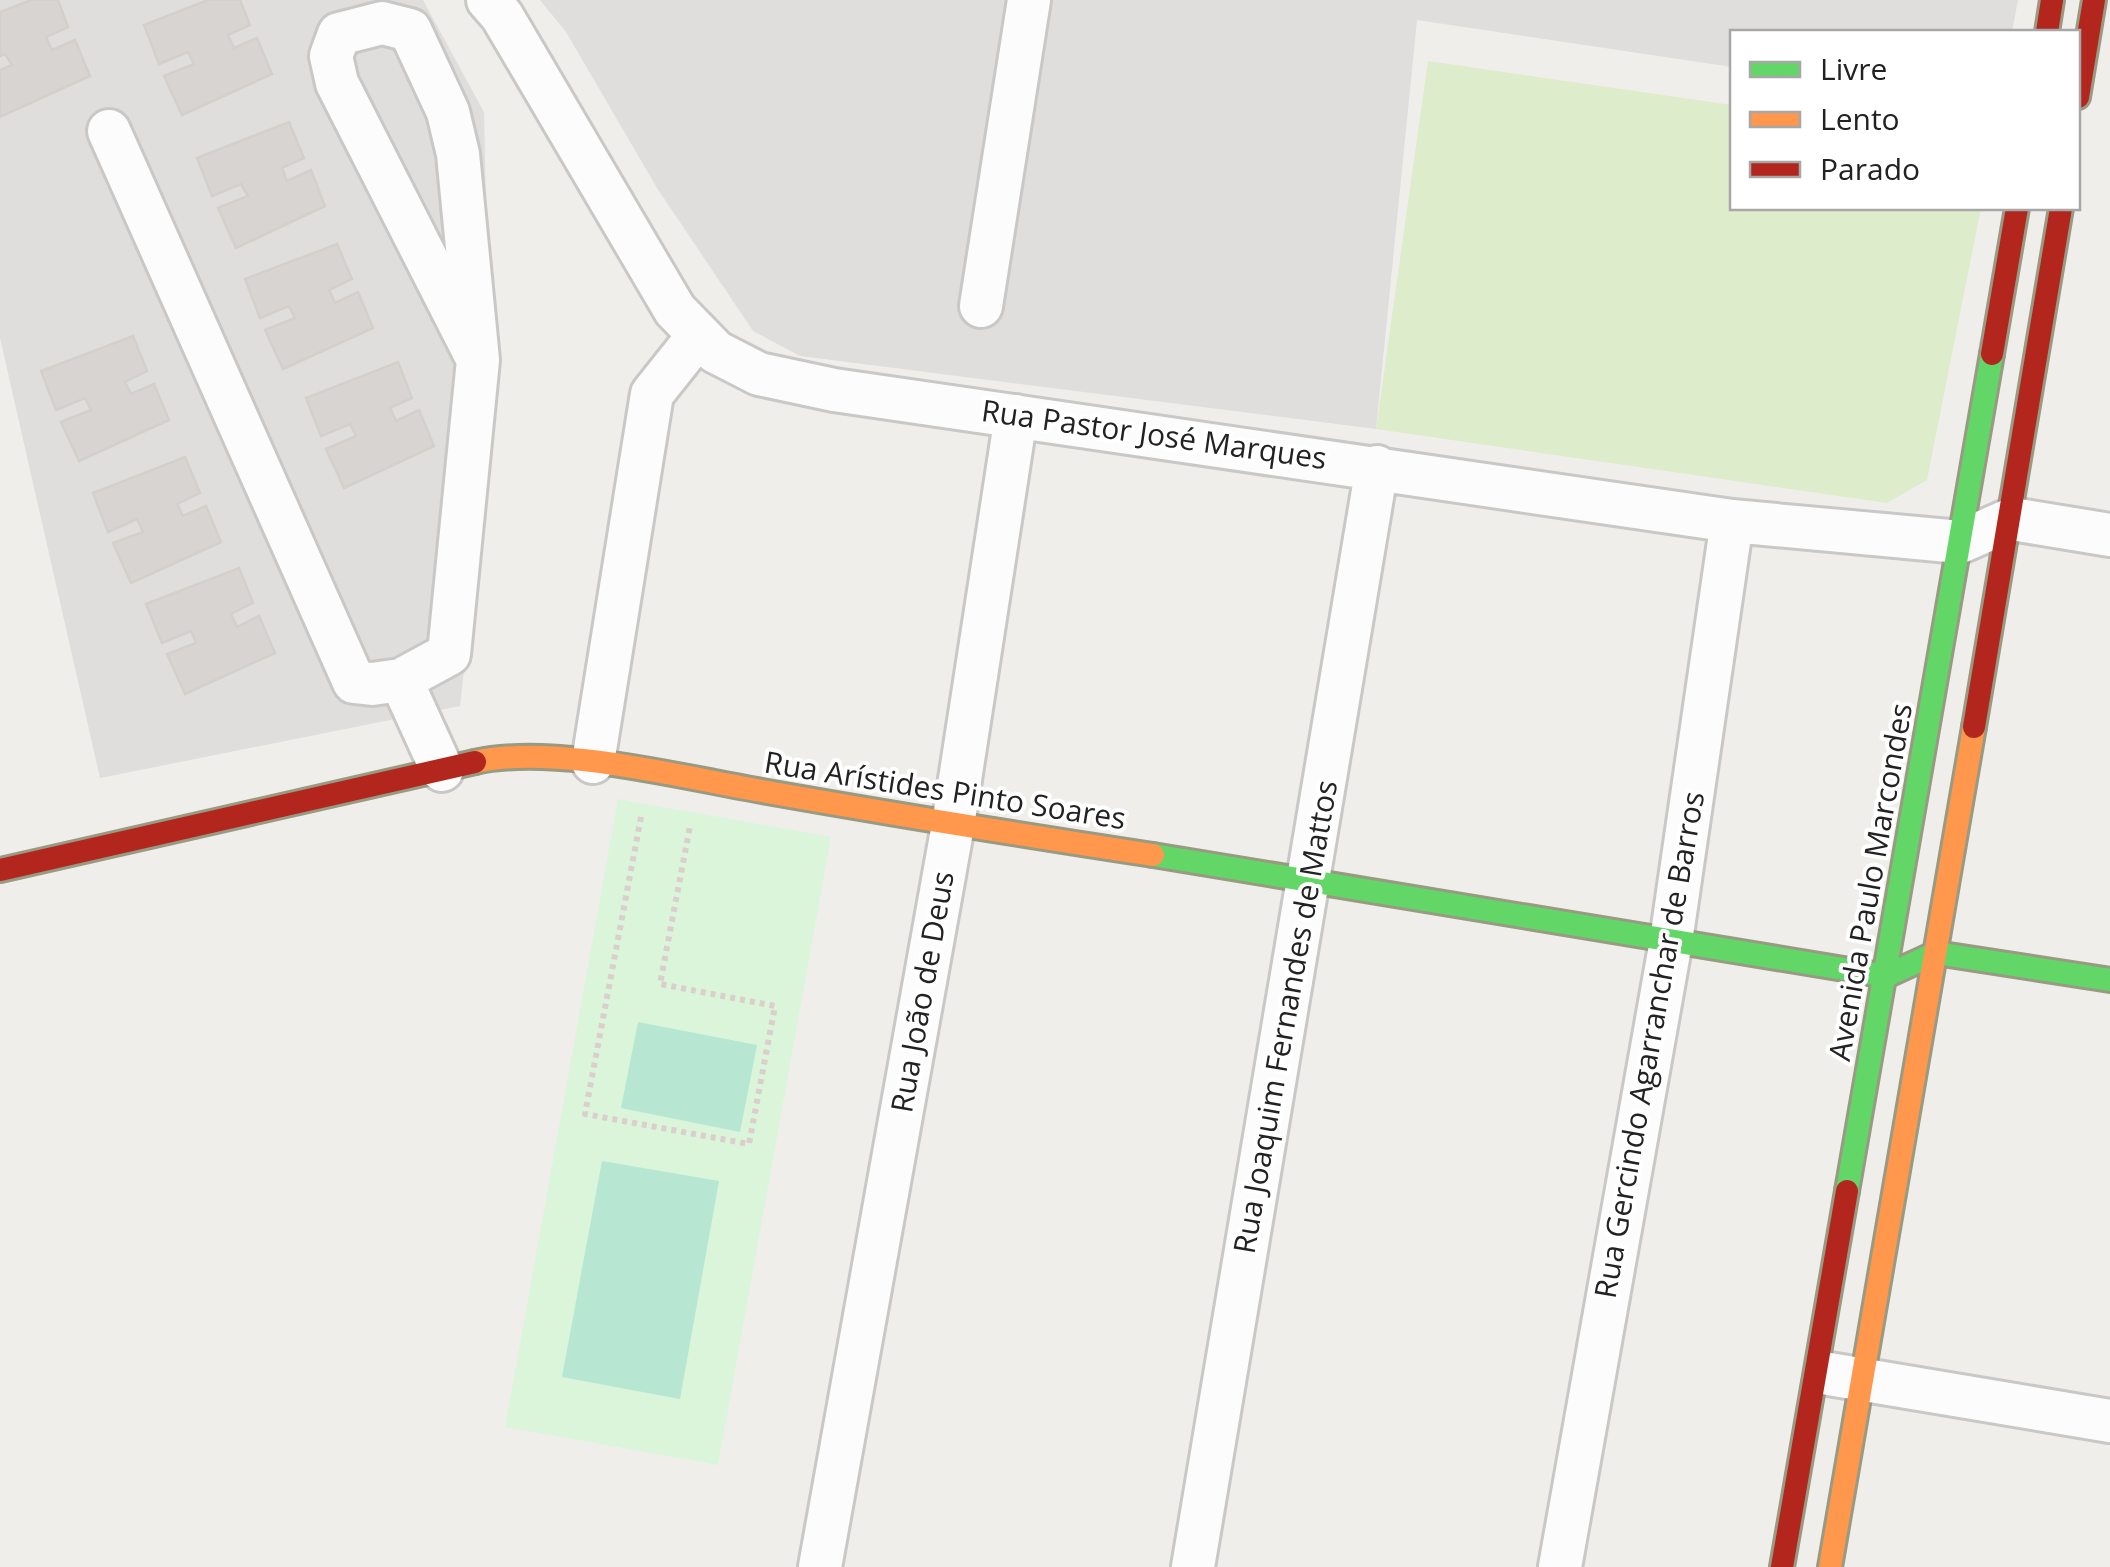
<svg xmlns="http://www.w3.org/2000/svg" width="2110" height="1567" viewBox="0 0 2110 1567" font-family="'Open Sans',sans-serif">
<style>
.residential{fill:#dfdedc}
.grass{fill:#ddeccb}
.park{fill:#daf5da}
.pitch{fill:#b7e6d2}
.building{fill:#d7d4d2;stroke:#d3d0cc;stroke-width:2.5}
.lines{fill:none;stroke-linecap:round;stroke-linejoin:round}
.street-casing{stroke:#c9c8c7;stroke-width:48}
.fast-casing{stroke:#999a82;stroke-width:28}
.slow-casing{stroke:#999a82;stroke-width:28}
.jam-casing{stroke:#999a82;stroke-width:28}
.path{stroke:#dccecd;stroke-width:6;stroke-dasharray:5 5;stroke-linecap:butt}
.street{stroke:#fdfcfc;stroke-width:42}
.fast{stroke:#63d668;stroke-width:22}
.slow{stroke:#ff974d;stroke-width:22}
.jam{stroke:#b3261e;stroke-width:22}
.labels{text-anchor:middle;stroke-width:8;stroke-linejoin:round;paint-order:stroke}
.street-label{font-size:30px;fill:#222;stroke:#fff}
</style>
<rect width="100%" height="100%" fill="#f0eeeb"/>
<!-- residential -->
<path class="residential" d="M0 0H423L484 112 491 430 460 706 100 778 0 338Z
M540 0H2018L2012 32H1732V67L1417 20 1376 429 800 356 753 331 657 188 566 32Z"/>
<!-- grass -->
<path class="grass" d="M1428 61 1732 105V208H1981L1927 480 1887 503 1376 429Z"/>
<!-- park -->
<path class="park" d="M618 799 831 837 718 1465 505 1427Z"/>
<!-- pitch -->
<path class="pitch" d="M638 1022 757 1045 740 1132 621 1108Z
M602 1161 719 1181 680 1399 562 1377Z"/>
<!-- building -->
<path class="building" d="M31 0H58L68 27 46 37 52 50 75 40 90 76 0 117V70L12 65 5 54 0 56V12Z
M208 0H240L250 25 228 35 234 48 257 38 272 74 182 115 164 76 194 64 188 52 159 64 144 25Z
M289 122 304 158 282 168 287 181 311 170 325 206 236 248 218 208 248 196 241 184 212 196 197 158Z
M337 244 352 279 329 290 335 303 358 292 373 328 283 369 265 330 295 318 289 306 260 318 245 279Z
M133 336 147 371 125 382 131 394 154 384 169 420 79 461 61 422 91 410 85 398 56 410 41 371Z
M398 362 412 398 390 408 396 421 419 410 434 446 344 488 326 449 356 436 350 424 321 436 306 398Z
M185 457 200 493 177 504 183 516 206 506 221 542 131 583 113 543 143 532 137 519 108 532 93 493Z
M239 568 253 603 231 614 237 627 259 616 275 653 185 694 167 654 196 643 191 631 162 643 146 604Z"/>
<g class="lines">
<!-- street casing -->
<g class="street-casing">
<path id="street" d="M488 0 502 16 675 310 716 352 759 374 834 390 1732 521 1960 542 2012 519 2110 535
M109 131 354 682 372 684 401 680
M981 306 1029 0
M593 762 652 394 699 335
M442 770 401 680 449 654 478 360 458 154 448 112 410 30 382 23 339 34 331 56 337 83 478 360
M1829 1374 2110 1421
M820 1567 953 825 1016 416
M1193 1567 1377 467
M1560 1567 1671 941 1732 521"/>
</g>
<!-- fast casing -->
<g class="fast-casing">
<path id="fast" d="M1153 855 1886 976 1936 953 2110 980
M1847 1191 1992 354"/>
</g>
<!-- slow casing -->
<g class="slow-casing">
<path id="slow" d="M475 762C553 744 681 777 762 791 892 814 1022 835 1153 855
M1830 1567 1974 727"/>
</g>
<!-- jam casing -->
<g class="jam-casing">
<path id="jam" d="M2047 32 2052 0
M2078 97 2094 0
M1992 354 2017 208
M1974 727 2061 208
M0 870 475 762
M1782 1567 1847 1191"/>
</g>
<!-- path -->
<path class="path" d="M641 817 585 1114 749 1144 775 1006 660 984 690 826"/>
<!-- street -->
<use href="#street" class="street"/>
<!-- fast -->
<use href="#fast" class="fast"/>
<!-- slow -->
<use href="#slow" class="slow"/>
<!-- jam -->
<use href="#jam" class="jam"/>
</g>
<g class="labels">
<!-- street labels -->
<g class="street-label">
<text transform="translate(1154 435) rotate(8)" y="10">Rua Pastor José Marques</text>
<text transform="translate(945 791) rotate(9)" y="10">Rua Arístides Pinto Soares</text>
<text transform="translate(1871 882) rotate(-80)" y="10">Avenida Paulo Marcondes</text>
<text transform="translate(923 992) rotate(-80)" y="10">Rua João de Deus</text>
<text transform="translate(1286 1017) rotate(-80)" y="10">Rua Joaquim Fernandes de Mattos</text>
<text transform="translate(1650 1045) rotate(-80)" y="10">Rua Gercindo Agarranchar de Barros</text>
</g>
</g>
<!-- legend -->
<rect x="1730" y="30" width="350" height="180" fill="#ffffff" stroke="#a7a7a7" stroke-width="2.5"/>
<rect x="1750" y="62" width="50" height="15" fill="#63d668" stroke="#a7a7a7" stroke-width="2.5"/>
<text x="1820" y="80" font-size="30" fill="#222222">Livre</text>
<rect x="1750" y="112" width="50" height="15" fill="#ff974d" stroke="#a7a7a7" stroke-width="2.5"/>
<text x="1820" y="130" font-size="30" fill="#222222">Lento</text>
<rect x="1750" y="162" width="50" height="15" fill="#b3261e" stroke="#a7a7a7" stroke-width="2.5"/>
<text x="1820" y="180" font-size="30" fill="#222222">Parado</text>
</svg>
